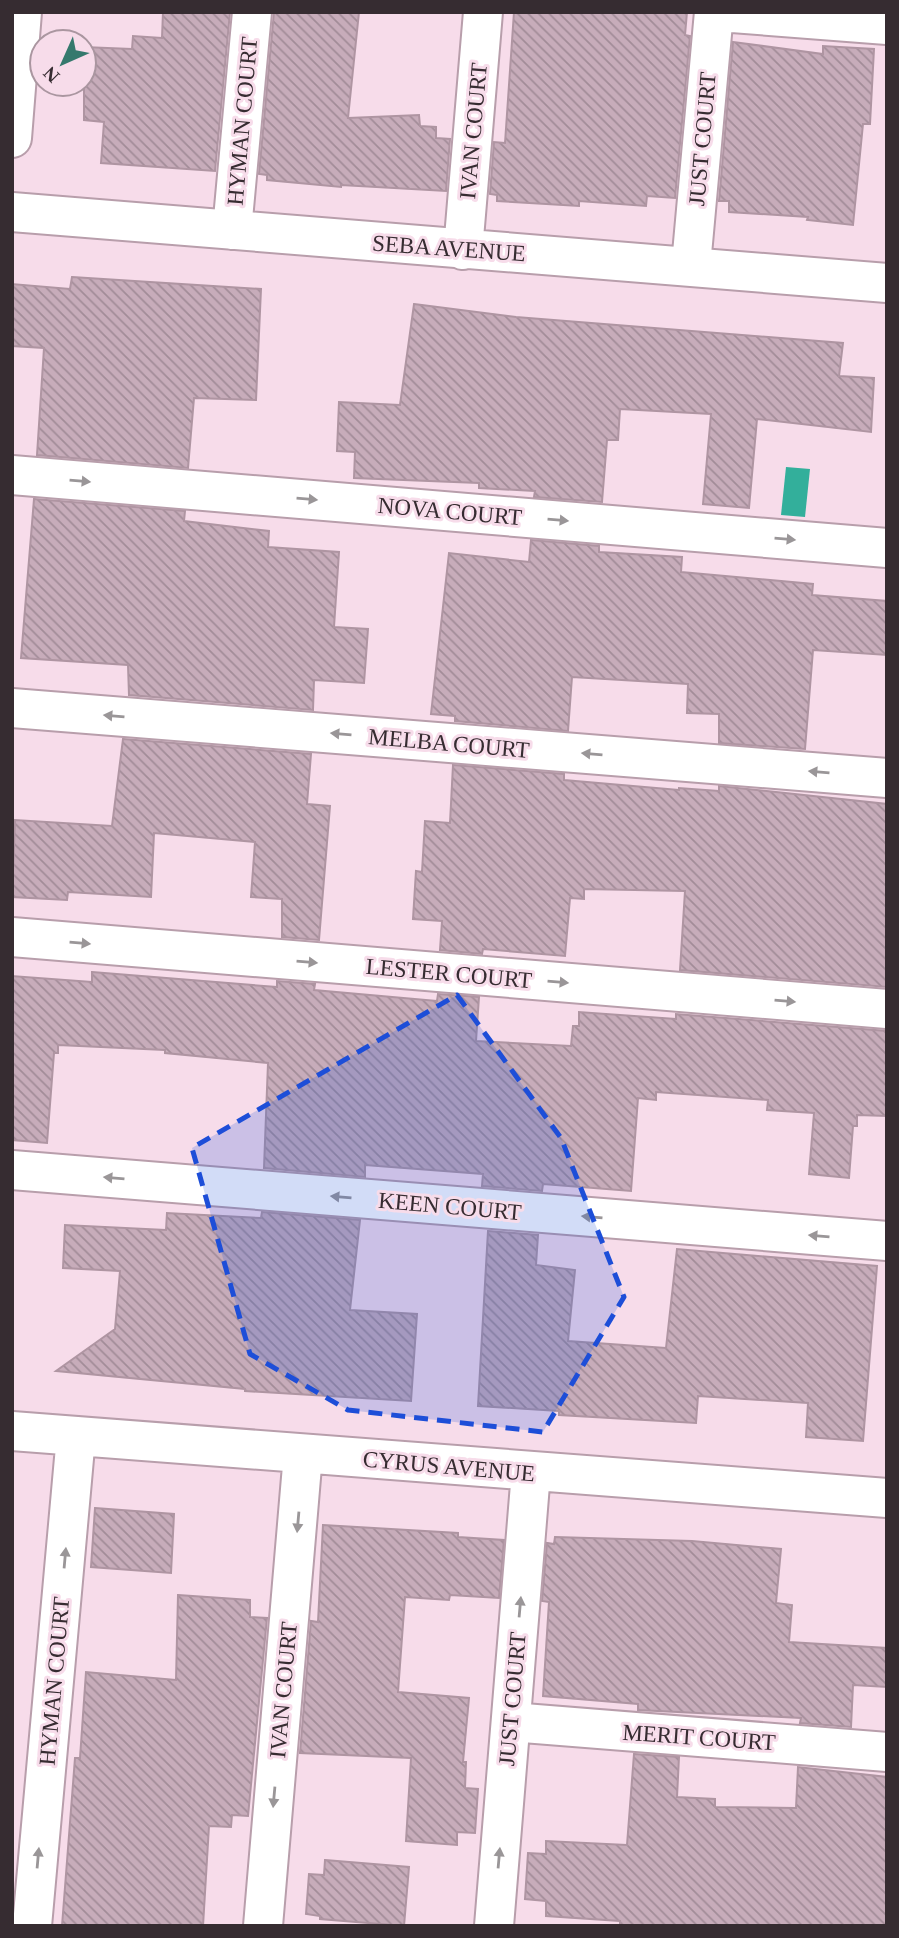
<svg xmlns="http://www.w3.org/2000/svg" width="899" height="1938" viewBox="0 0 899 1938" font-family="'Times New Roman',serif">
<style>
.water{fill:#33af9b}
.building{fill:url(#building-back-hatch);stroke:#af95a2;stroke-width:2}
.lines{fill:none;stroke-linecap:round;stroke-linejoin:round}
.street-casing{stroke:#b89eab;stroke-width:42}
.street{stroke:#fff;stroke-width:38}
.oneway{fill:#9a9698}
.marked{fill:#1d4ed8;fill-opacity:0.2;stroke:#1d4ed8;stroke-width:5;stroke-dasharray:14 9;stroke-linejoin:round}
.labels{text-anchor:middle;stroke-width:6;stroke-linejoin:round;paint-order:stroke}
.street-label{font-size:23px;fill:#362c31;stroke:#f7dcea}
</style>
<defs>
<pattern id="building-back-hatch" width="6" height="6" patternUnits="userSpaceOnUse" patternTransform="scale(1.75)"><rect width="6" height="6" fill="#c7acba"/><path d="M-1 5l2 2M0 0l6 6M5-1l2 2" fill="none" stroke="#a28c98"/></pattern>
</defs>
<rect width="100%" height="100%" fill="#f7dcea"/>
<!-- water -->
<path class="water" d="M786 467 810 469 805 517 781 515Z"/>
<!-- building -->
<path class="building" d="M163 12H230L215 171 101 163 104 122 84 120V47L132 49 133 36 162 38Z
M274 12H359L348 118 419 115 420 126 436 127V138L450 139 446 191 341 185V187L267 180V175L259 174Z
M514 12H687L685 35 690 36 675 198 647 196 646 206 579 201V206L497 201V195L490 194 494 142 505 143Z
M733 42 823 54V46L874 49 870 124H863L853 225 807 220 808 217 729 212V201H719Z
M72 277 261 289 256 400 194 398 188 468 37 455 44 348 12 346V284L70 289Z
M414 304 516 317 843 343 839 376 874 378 871 432 757 419 749 508 703 504 711 414 620 409 618 440H607L602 502 534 497 535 491 479 488V483L354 478 355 452 337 451 339 402 400 405Z
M34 499 185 511 184 521 269 531 268 547 339 552 334 627 368 629 364 683 314 680 313 710 129 695 128 665 21 658Z
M531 540 599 546V552L682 557 681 572 813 584 812 595 887 601V655L813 650 805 749 719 743V714L687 713 688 684 572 677 568 731 455 721V716L431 714 449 553 529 562Z
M123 739 311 754 307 804 330 806 319 940 282 937V899L251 897 255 842 154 833 151 897 68 892 67 900 12 897 15 820 112 826Z
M453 765 564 774V780L679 790V788L719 791V786L887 804V987L680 970 685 891 584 889V899L570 898 565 956 483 949 482 954 440 950 442 921 413 919 416 871 422 872 425 821 450 823Z
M92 972 277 987V981L315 984 314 990 437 1001 438 994 479 997 476 1041 571 1046 573 1026H579V1012L676 1019V1014L887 1031V1116L857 1115V1126H853L849 1178 809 1174 814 1113 767 1110 768 1100 656 1092V1100L638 1098 631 1191 543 1184 542 1191 482 1186 483 1174 365 1165V1177L264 1168 268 1063 165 1053V1050L58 1045V1053H54L47 1143 12 1140V976L92 982Z
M262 1212 360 1220 350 1310 417 1314 411 1401 245 1391V1389L56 1371 115 1329 120 1271 63 1268 65 1225 166 1230 167 1213 261 1218Z
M488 1231 538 1235 536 1265 575 1270 568 1341 666 1348 677 1249 877 1266 863 1441 806 1437 808 1403 698 1396 696 1423 559 1415V1411L478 1406Z
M95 1508 174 1514 171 1573 91 1567Z
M323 1525 458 1533V1537L504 1540 499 1598 450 1595 449 1600 405 1597 398 1692 469 1698 463 1762H466L465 1788 478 1789 475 1833 457 1832V1845L406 1841 411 1758 300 1753 311 1621 318 1622Z
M555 1537 692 1541 781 1549 776 1603 792 1605 789 1642 887 1648V1687L853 1685 851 1727 800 1723 801 1718 638 1710V1704L543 1696 549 1602 542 1601 547 1543 554 1544Z
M178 1595 250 1600V1617L267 1618 248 1816 232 1815 231 1827 209 1826 203 1926H62L75 1758H80L86 1672 176 1680Z
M634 1754 679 1757 677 1797 715 1799V1807L796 1808 798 1767 887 1777V1926H620V1921L546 1916V1901L525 1899 528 1853 546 1854V1841L627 1845Z
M325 1860 409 1867 404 1926 320 1919V1916L306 1914 309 1874 324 1875Z"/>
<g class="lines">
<!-- street casing -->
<g class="street-casing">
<path id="street" d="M719 12 887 25
M12 138 22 12
M12 212 887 283
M232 230 252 12
M463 250 483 12
M691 265 714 12
M12 475 887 548
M12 708 887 778
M12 937 887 1009
M12 1170 887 1241
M12 1431 887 1498
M511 1722 887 1752
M32 1926 76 1436
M263 1926 303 1454
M494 1926 531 1472"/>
</g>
<!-- street -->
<use href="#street" class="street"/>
</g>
<!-- one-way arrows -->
<defs><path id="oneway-solid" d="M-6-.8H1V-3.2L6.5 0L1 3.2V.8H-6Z" transform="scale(1.75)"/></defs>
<g class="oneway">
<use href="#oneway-solid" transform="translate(80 481) rotate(5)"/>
<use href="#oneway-solid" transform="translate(307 499) rotate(5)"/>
<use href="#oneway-solid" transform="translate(558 520) rotate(5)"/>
<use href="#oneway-solid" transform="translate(785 539) rotate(5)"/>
<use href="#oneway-solid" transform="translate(114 716) rotate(-175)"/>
<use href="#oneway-solid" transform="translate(341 734) rotate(-175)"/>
<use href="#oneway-solid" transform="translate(592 754) rotate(-175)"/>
<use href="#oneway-solid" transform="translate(819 772) rotate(-175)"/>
<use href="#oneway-solid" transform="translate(80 943) rotate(5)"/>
<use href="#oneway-solid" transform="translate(307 962) rotate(5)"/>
<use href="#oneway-solid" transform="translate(558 982) rotate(5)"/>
<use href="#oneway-solid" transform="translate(785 1001) rotate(5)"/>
<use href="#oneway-solid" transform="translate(114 1178) rotate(-175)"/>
<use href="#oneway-solid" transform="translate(341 1197) rotate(-175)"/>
<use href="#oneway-solid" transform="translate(592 1217) rotate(-175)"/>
<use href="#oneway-solid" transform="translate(819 1236) rotate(-175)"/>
<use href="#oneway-solid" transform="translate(298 1522) rotate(95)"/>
<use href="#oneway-solid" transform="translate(65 1558) rotate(-85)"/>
<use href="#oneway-solid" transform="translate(520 1607) rotate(-85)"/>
<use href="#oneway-solid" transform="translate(274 1797) rotate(95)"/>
<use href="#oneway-solid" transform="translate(38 1858) rotate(-85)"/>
<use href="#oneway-solid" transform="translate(499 1858) rotate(-85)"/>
</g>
<!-- marked area -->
<path class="marked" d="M457 995 561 1138 624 1297 543 1432 348 1410 250 1354 192 1148Z"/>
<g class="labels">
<!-- street labels -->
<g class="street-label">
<text transform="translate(242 121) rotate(-85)" y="8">HYMAN COURT</text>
<text transform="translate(473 131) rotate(-85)" y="8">IVAN COURT</text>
<text transform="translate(702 139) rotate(-85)" y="8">JUST COURT</text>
<text transform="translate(449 248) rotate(4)" y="8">SEBA AVENUE</text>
<text transform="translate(450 511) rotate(5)" y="8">NOVA COURT</text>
<text transform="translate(449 743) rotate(5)" y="8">MELBA COURT</text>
<text transform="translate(449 973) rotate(5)" y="8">LESTER COURT</text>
<text transform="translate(450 1206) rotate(5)" y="8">KEEN COURT</text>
<text transform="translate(449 1466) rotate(5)" y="8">CYRUS AVENUE</text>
<text transform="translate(54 1681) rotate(-85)" y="8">HYMAN COURT</text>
<text transform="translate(283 1690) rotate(-85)" y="8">IVAN COURT</text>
<text transform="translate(512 1699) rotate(-85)" y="8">JUST COURT</text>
<text transform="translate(699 1737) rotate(4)" y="8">MERIT COURT</text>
</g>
</g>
<!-- border -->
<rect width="899" height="1938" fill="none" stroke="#362c31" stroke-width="28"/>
<!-- north arrow -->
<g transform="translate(63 63) rotate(225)"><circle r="33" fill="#f7dcea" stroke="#aa96a0" stroke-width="2"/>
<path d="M0-5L12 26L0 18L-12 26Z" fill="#35796d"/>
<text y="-10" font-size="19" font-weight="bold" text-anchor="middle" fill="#362c31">N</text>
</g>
</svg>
